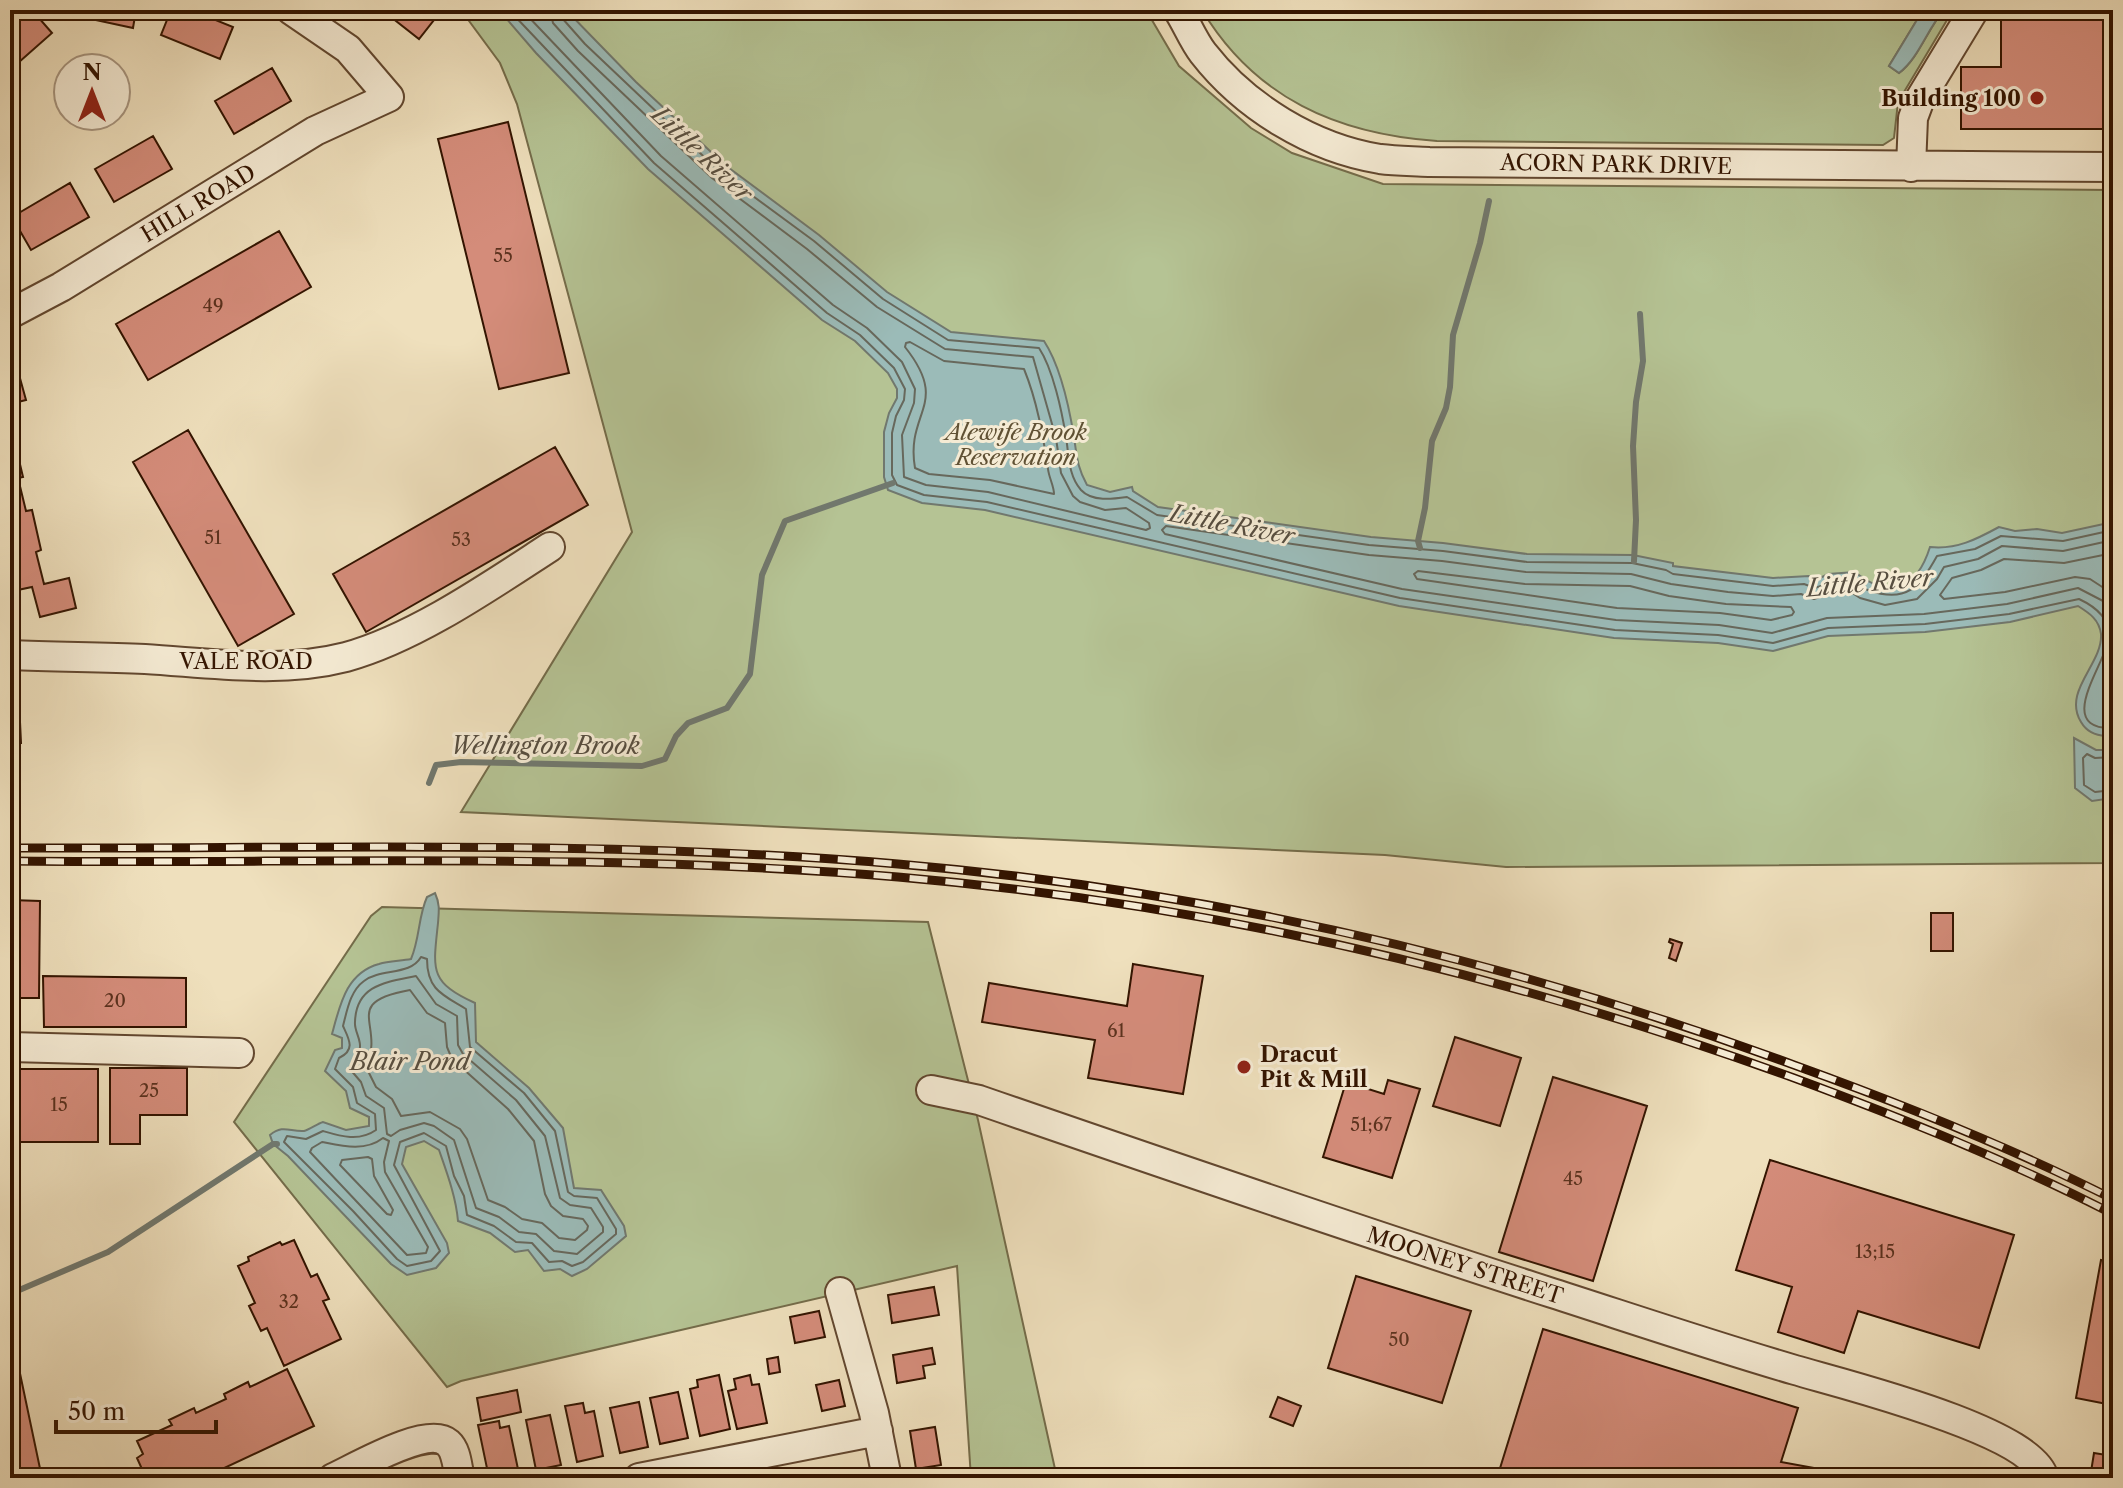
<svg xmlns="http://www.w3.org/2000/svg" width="2123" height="1488" viewBox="0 0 2123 1488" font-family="'Libre Caslon Text',serif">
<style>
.green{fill:#b5c394;stroke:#746c4a;stroke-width:2}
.water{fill:#9bbbb8;stroke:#71786e;stroke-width:2}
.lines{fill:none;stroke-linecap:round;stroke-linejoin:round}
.shore{stroke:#67685c;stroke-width:2}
.stream{stroke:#71786e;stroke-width:6}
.building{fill:#d48c7a;stroke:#331400;stroke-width:2}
.minor-casing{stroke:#62472f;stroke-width:32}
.minor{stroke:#f5ebd4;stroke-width:28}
.rail-casing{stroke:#331400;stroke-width:9}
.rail{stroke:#f5ebd4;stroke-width:6;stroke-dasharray:18;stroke-linecap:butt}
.poi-dot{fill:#8f2418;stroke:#f5ebd4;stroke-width:3}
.labels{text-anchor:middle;stroke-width:6;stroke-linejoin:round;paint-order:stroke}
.number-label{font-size:18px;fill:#5b321e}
.poi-label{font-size:22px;font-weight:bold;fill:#331400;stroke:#f5ebd4;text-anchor:end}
.street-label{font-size:22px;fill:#331400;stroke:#f5ebd4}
.park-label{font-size:22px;font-style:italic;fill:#605134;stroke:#f5ebd4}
.water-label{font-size:24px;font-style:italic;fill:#574e40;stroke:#f5ebd4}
</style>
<rect width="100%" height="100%" fill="#efe0bd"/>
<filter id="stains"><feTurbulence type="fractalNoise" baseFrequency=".0025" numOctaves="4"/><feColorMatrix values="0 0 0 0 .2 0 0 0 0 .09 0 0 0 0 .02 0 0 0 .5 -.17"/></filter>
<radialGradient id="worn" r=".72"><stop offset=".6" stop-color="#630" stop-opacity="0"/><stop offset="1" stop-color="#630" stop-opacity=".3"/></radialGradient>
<!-- green -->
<path class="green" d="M461 10H1146L1179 66 1251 128 1292 153 1383 184 2113 190V863L1506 867 1385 855 461 812 632 532 517 104 500 63Z
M1202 10H1923L1889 66 1899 73C1919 58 1927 29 1944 10H1953L1898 102 1894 138 1883 145 1437 141C1337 134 1255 98 1202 10Z
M382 907 928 922 978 1120 1057 1478H971L957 1266 461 1381 447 1387 234 1122 371 916Z"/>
<!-- water -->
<path class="water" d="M499 10H566L636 82 725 165 819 235 887 292 951 332 1044 341C1061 367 1069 406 1074 437 1077 457 1077 467 1087 485L1110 492 1132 487 1133 491 1158 507 1371 537 1443 543 1527 554 1633 555 1673 563V566L1773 578 1809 576 1814 581 1828 574 1855 572C1891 601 1917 588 1930 547 1956 550 1977 539 1999 527L2015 531 2037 529 2062 533 2113 522V595L2109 596 2113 603V735C2100 737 2088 734 2081 722 2062 691 2103 664 2101 634 2099 619 2089 613 2078 606L2010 622 1925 632 1828 636 1773 651 1718 643 1614 638 1399 606 985 510 922 503 888 490 884 477V432L889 413 897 398V389L888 373 855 341 822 320 648 169 536 53Z
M1923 10H1944C1927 29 1919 58 1899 73L1889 66Z
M2074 738 2096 750H2113V798L2092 801 2075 788Z
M435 893C440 904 439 911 438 923 433 970 429 982 475 1003L476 1042 529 1088 563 1128 574 1188 601 1190 624 1226 626 1236 587 1269 572 1276 560 1269 544 1271 528 1250 515 1252 490 1233 458 1221C456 1197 447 1173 439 1150L424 1141 406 1147 402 1164 447 1243 449 1253 436 1268 407 1275 391 1264 288 1156 273 1144 270 1135C283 1124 290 1132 304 1131 309 1130 317 1124 323 1122L346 1130 369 1126V1117L350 1108 346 1091 325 1071 335 1050 342 1048V1038L332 1034C340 1005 346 973 379 964 389 961 401 961 411 959 420 938 418 917 427 897Z"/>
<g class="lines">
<!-- shore -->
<path class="shore" d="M509 10 654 163 827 313 860 335 894 368 905 389 904 400 896 416 892 433V475L897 485 924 495 987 502 1400 598 1615 630 1718 635 1773 643 1828 628 1925 624 2009 614 2079 599C2094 606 2110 617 2109 637 2107 662 2052 730 2113 728
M522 10 661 156 833 305 867 328 902 362 915 389 914 403 902 435 904 477 926 485 988 492 1146 530 1150 528 1149 523 1126 508 1105 510 1080 502 1073 496 1061 473 1056 438 1033 357 945 349 877 307 807 249 712 178 578 51 553 23 550 10
M560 10 562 18 585 44 719 171 814 241 883 299 948 340 1039 348C1053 369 1062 412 1066 437 1069 455 1068 475 1081 490 1092 502 1113 499 1127 497L1157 515 1369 545 1443 551 1527 562 1632 563 1666 570 1673 574 1773 586 1804 584 1815 588C1826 584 1840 577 1852 580 1857 582 1862 588 1868 590 1906 604 1920 587 1937 556L1975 549 2001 536 2063 541 2113 530
M910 342 944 361 1024 369C1037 401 1043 435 1048 469 1049 478 1054 486 1054 494L990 480 929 474 915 468C905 411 951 405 905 347L906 343Z
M2113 540 2063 551 2002 546 1978 559 1944 567 1937 579 1917 599 1885 605 1860 598 1849 591 1833 592 1814 599 1801 594 1773 596 1728 592 1671 584 1631 574 1526 572 1442 561 1369 555 1166 526 1162 530 1165 534 1402 589 1616 620 1719 625 1772 633 1827 618 1924 614 2007 604 2078 588 2105 602 2113 614
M2113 553 2064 563 2004 559 1981 570 1952 578 1940 595 1944 599 2005 592 2075 577 2090 579 2113 594
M1418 571 1525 584 1630 586 1669 596 1726 604 1791 607 1794 612 1792 615 1771 620 1720 613 1617 608 1417 579 1414 574Z
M2113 757 2095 758 2087 754 2083 758 2084 785 2095 792 2113 790
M421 957 427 959C427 990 443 995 466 1009L470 1047 524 1093 555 1131 568 1192 574 1196 597 1198 616 1229V1234L583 1262 572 1266 562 1261 549 1262 532 1243 516 1242 494 1226 467 1215 464 1196 454 1176 446 1146 424 1133 400 1142 394 1165 440 1251 431 1261 407 1266 397 1259 353 1211 284 1142 287 1136 306 1139 323 1131C340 1136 359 1142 376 1130L375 1114 357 1103 353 1087 335 1069 339 1058C356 1050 349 1039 343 1026 347 1011 350 991 364 981 381 968 410 976 421 957Z
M416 976 436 1004 457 1016 458 1045 463 1054 516 1100 545 1136 560 1198 570 1205 591 1208 603 1227V1232L577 1254 554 1251 536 1234 519 1232 499 1217 476 1208 454 1140 434 1126 424 1123 400 1130 391 1136 387 1134 384 1108 366 1096 361 1082 349 1068C352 1063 357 1059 359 1053 363 1040 354 1032 355 1022 356 984 388 982 416 976Z
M410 990 427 1013 445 1023 447 1047 452 1059 508 1109 534 1141 545 1194 551 1206 563 1216 583 1219 588 1226 587 1230 575 1240 559 1238 542 1223 522 1219 505 1207 488 1200 467 1139 460 1129 430 1112 401 1116 392 1099 376 1087 366 1067C386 1024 339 1003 410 990Z
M383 1138 389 1141 384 1162 385 1172 428 1247 426 1253 407 1255 310 1152 312 1148 322 1142C342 1146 365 1152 383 1138Z
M368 1157 372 1159 374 1176 393 1210 391 1215 387 1214 340 1165 342 1160Z"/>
<!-- stream -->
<path class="stream" d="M1420 548 1418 541 1425 508 1432 441 1446 408 1450 387 1453 335 1480 243 1489 201
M1634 561 1636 520 1633 446 1636 402 1643 361 1640 314
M429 783 436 765 461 762 642 766 665 759 676 736 688 723 727 708 750 674 762 575 785 521 893 483
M10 1294 108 1252 273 1144H277"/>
</g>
<!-- building -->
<path class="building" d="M27 10H32L52 33 10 70V25Z
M63 10H136L133 28 63 13Z
M171 10H191L233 27 220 59 161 35Z
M382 10H440L441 11 419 39Z
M2001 10H2113V129H1961V67H2001Z
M272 68 291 101 234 134 215 101Z
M508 122 569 373 499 389 438 139Z
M153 136 172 169 114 202 95 169Z
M70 183 89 217 31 250 12 217Z
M279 231 311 287 148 380 116 324Z
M18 371 26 400 10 404V373Z
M188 430 294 614 238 646 133 462Z
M10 439H14L23 477 18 478 26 511 32 510 41 550 36 552 44 584 69 578 76 608 40 617 32 587 13 591 10 579Z
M555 447 588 505 366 632 333 574Z
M10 701H19L21 743H10Z
M10 900 40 901 39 998H10Z
M1931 913H1953V951H1931Z
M1670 939 1682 943 1676 961 1669 958 1673 944 1669 942Z
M1133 964 1203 976 1183 1094 1088 1078 1095 1040 982 1022 989 983 1127 1006Z
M43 976 186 978V1027H44Z
M1455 1037 1521 1058 1500 1126 1433 1106Z
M110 1068H187V1115H140V1144H110Z
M20 1069H98V1142H19Z
M1553 1077 1647 1106 1593 1281 1499 1252Z
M1388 1080 1420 1089 1392 1178 1323 1157 1346 1082 1384 1094Z
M1770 1160 2014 1235 1979 1348 1858 1311 1844 1353 1778 1332 1792 1287 1736 1270Z
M294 1240 311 1277 317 1274 329 1299 323 1301 341 1339 284 1366 267 1328 261 1331 249 1306 255 1303 238 1266 249 1261 248 1257 280 1242 282 1245Z
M2101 1260 2113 1262 2112 1405 2076 1398Z
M1356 1276 1471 1311 1442 1403 1328 1368Z
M934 1287 939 1315 892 1323 888 1295Z
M819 1311 825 1337 795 1343 790 1317Z
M1543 1329 1798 1408 1781 1462 1869 1478H1497Z
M932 1348 935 1364 923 1366 925 1378 897 1383 893 1355Z
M778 1357 780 1372 769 1374 767 1359Z
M18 1364 42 1478H10V1366Z
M287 1369 314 1426 203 1478H146L137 1458 143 1454 137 1441 172 1425 169 1420 194 1408 196 1413 226 1399 224 1394 248 1382 250 1387Z
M719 1375 730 1429 700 1436 690 1389 698 1387 697 1380Z
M750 1375 752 1385 759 1384 767 1423 737 1429 728 1391 736 1389 734 1379Z
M839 1380 845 1406 822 1411 816 1385Z
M517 1390 521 1412 481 1421 477 1398Z
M678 1392 688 1438 660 1444 650 1398Z
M1278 1397 1301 1406 1293 1426 1270 1417Z
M639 1402 648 1447 620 1453 610 1408Z
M583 1403 585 1413 594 1411 603 1456 577 1462 565 1406Z
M550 1415 561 1465 536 1470 526 1420Z
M499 1421 500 1428 509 1426 519 1474 489 1478 478 1425Z
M935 1427 941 1465 916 1469 910 1431Z
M2094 1453 2113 1456V1478H2090Z"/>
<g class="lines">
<!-- minor casing -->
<g class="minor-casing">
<path id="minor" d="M1178 10C1187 24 1193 40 1203 53 1245 107 1312 148 1380 159 1396 161 1413 161 1429 162L2113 167
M1911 167 1913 118 1920 99 1974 10
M10 314 61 287 315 131 389 97 348 49 291 10
M10 655C55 657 100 657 145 659 211 663 280 674 346 657 415 638 490 586 550 547
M10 1047 239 1053
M931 1090 979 1100C1170 1166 1360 1231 1552 1293 1633 1319 1713 1346 1795 1370 1842 1384 2032 1430 2044 1478
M840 1292 874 1413 887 1478
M333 1478C355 1468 428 1425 448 1443 457 1451 457 1467 460 1478
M639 1478 878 1431"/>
</g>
<!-- minor -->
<use href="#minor" class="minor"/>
<!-- rail casing -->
<g class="rail-casing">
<path id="rail" d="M10 848C306 849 603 839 898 864 1204 890 1506 959 1794 1065 1902 1104 2010 1147 2113 1199
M10 861C306 864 603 852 898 877 1204 903 1505 973 1794 1078 1902 1118 2010 1161 2113 1214"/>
</g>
<!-- rail -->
<use href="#rail" class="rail"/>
</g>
<!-- markers -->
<g class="poi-dot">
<circle cx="2037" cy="98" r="8"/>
<circle cx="1244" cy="1067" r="8"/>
</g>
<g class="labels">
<!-- number labels -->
<g class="number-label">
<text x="503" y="262">55</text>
<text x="213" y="312">49</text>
<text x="213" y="544">51</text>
<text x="461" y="546">53</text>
<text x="115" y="1007">20</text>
<text x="1116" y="1037">61</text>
<text x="149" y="1097">25</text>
<text x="59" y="1111">15</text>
<text x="1371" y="1131">51;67</text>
<text x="1573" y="1185">45</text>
<text x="1875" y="1258">13;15</text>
<text x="289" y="1308">32</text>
<text x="1399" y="1346">50</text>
</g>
<!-- poi labels -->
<g class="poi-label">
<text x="2021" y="106">Building 100</text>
<text x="1260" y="1062" text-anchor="start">Dracut<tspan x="1260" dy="25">Pit &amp; Mill</tspan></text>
</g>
<!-- street labels -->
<g class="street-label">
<text transform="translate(1616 164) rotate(1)" y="8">ACORN PARK DRIVE</text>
<text transform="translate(198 203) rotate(-31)" y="8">HILL ROAD</text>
<text x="246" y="669">VALE ROAD</text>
<text transform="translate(1465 1265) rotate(18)" y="8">MOONEY STREET</text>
</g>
<!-- park labels -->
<g class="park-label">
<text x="1016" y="440">Alewife Brook<tspan x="1016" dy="25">Reservation</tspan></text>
</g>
<!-- water labels -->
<g class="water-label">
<text transform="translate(702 154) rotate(43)" y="8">Little River</text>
<text transform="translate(1232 525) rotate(11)" y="8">Little River</text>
<text transform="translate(1870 583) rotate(-5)" y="8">Little River</text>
<text x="545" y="754">Wellington Brook</text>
<text x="410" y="1070">Blair Pond</text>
</g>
</g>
<!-- margin -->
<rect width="2123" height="1488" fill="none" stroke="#efe0bd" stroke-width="40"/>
<rect x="12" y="12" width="2099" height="1464" fill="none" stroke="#331400" stroke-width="4"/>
<rect x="20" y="20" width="2083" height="1448" fill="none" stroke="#331400" stroke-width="2"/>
<!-- north arrow -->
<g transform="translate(92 92)"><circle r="38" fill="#f5ebd4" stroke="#a7957f" stroke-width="2"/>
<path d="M0-6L14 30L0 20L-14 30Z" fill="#8f2418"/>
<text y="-12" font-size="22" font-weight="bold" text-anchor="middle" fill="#331400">N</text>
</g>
<!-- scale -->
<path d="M56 1420v12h160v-12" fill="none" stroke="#331400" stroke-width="4"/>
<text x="68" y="1420" font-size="24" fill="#331400" stroke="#f5ebd4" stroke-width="6" paint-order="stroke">50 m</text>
<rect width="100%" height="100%" filter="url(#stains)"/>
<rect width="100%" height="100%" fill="url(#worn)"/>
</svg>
